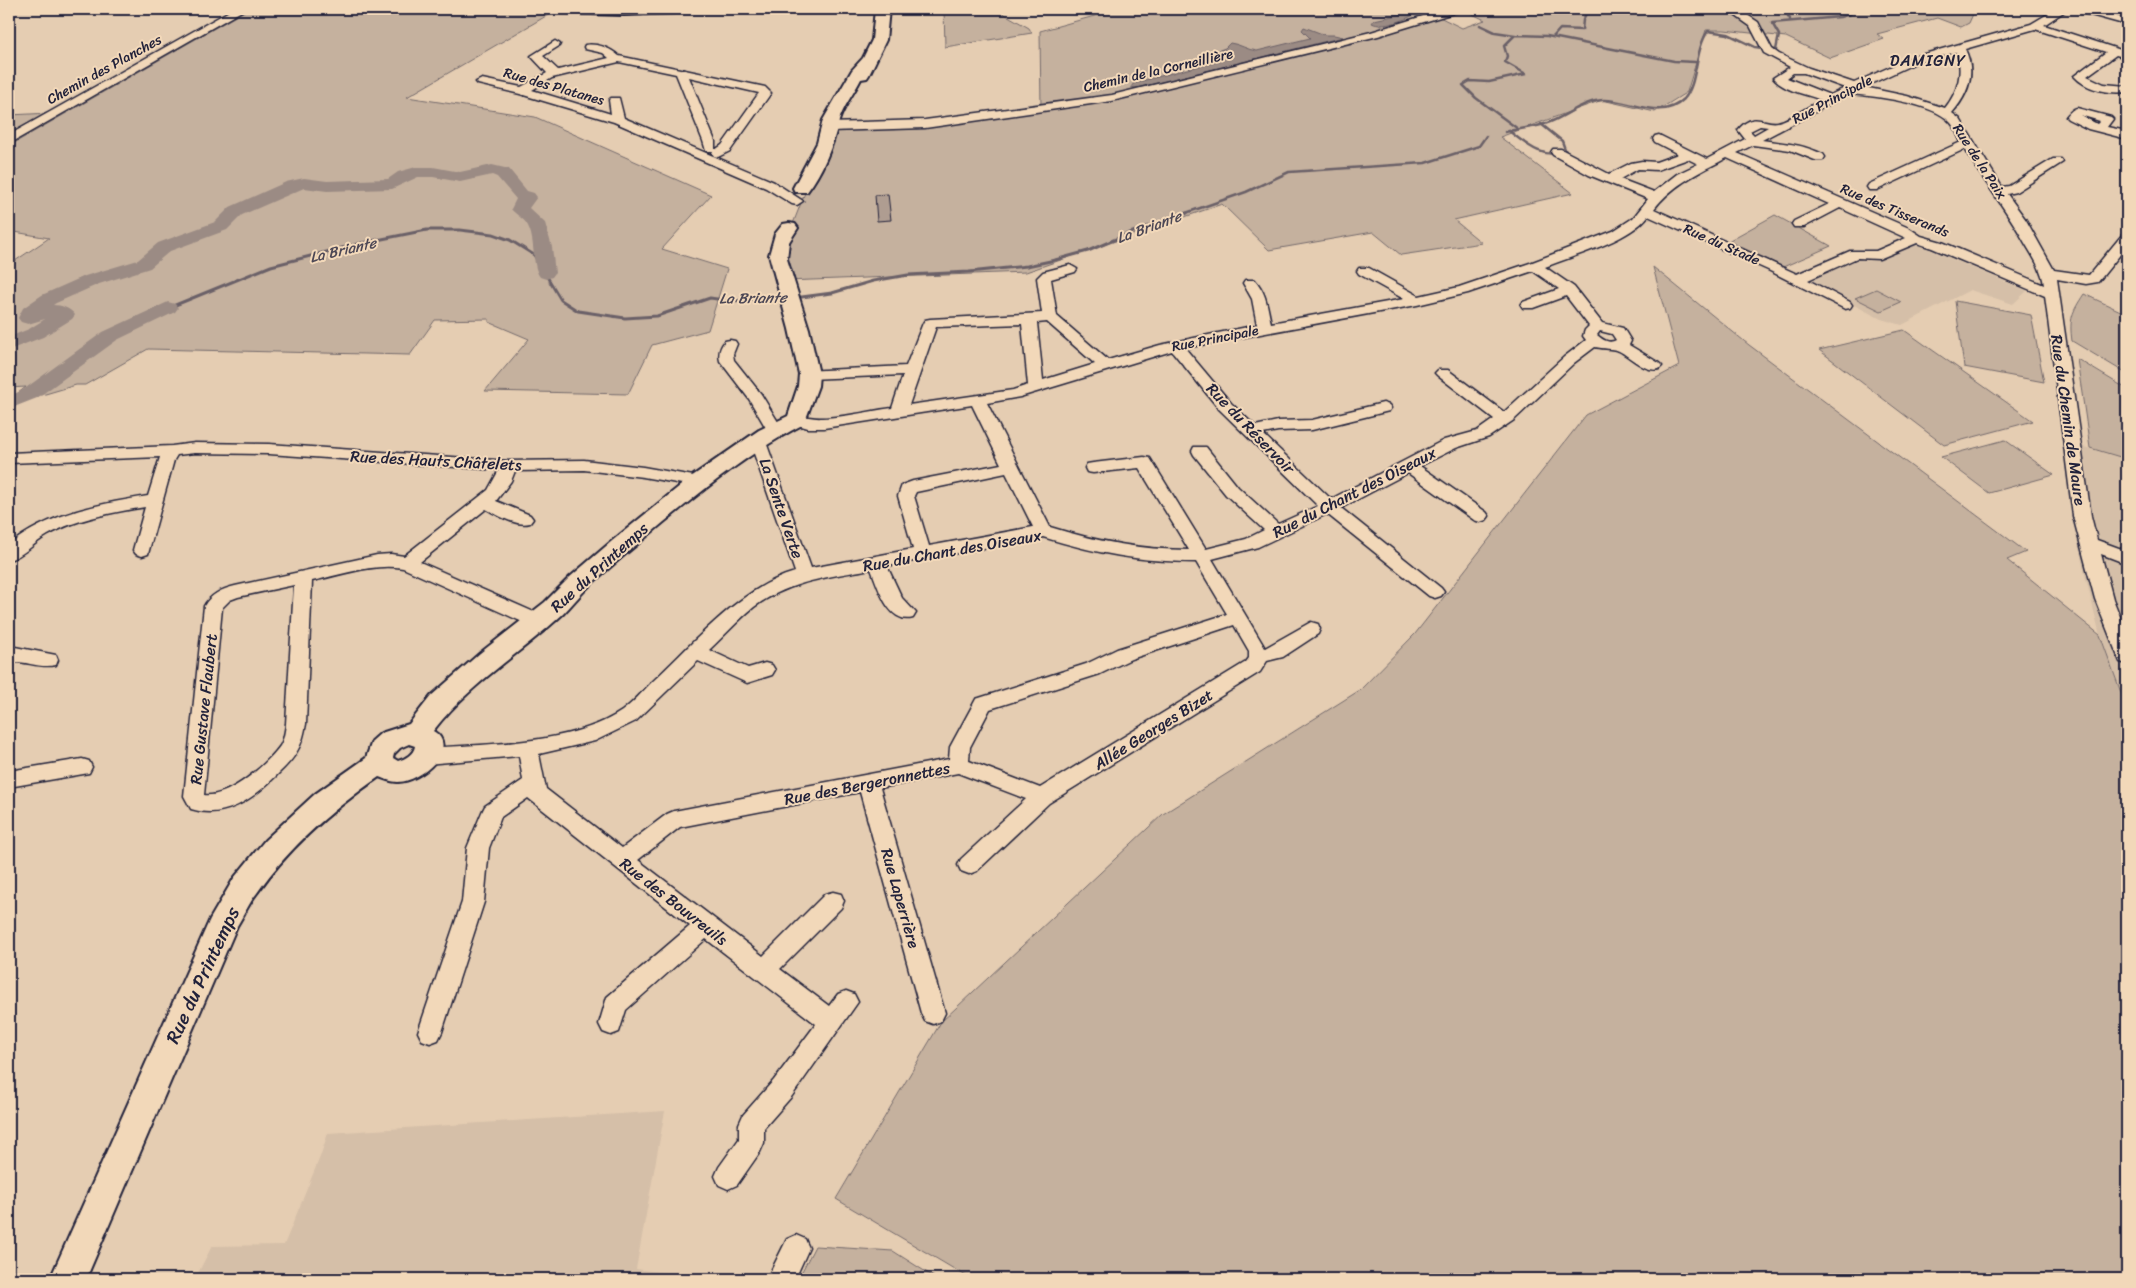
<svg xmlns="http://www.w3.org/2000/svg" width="2136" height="1288" viewBox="0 0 2136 1288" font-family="Sriracha,sans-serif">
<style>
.built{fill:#d5bfa8}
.green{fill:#c5b19e;stroke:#746a6c}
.water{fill:#9b8b84;stroke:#6b6167}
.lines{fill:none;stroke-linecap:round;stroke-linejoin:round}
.stream-far1{stroke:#6b6167;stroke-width:2.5}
.stream{stroke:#6b6167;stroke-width:3}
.river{fill:#9b8b84;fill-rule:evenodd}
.building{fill:#af9d91;stroke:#22223b}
.minor-casing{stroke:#22223b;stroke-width:3}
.major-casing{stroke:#22223b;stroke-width:4}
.minor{fill:#f2d8b9;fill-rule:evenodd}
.major{fill:#f2d8b9;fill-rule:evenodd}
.labels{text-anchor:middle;stroke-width:4;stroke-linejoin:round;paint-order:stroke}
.far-street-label{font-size:14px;fill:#22223b;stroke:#f2d8b9}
.far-water-label{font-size:15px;font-style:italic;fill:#4c4755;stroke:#f2d8b9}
.far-quarter-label{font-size:16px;letter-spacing:1px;fill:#22223b;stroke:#f2d8b9}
.street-label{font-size:16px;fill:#22223b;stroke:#f2d8b9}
.near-street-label{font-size:19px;fill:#22223b;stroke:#f2d8b9}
</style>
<rect width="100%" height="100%" fill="#e5cdb2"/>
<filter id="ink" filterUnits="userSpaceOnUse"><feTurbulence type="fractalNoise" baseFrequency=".02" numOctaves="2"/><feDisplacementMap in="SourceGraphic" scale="10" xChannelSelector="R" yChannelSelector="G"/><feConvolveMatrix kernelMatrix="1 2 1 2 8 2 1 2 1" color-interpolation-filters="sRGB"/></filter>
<g filter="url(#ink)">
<!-- built -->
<path class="built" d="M1912 242 2027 291 2013 304 1970 290 1902 325 1881 319 1804 279 1859 255 1872 258Z
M2062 441 2127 459V709L2100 635 2085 575 2070 506Z
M665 1111 636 1269 708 1279H195L212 1246 284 1245 320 1157 328 1133Z"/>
<!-- green -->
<path class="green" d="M248 9H526L553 12 407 97 535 117 711 195 662 249 727 269 708 330 652 345 628 394 485 391 529 339 489 322V319L435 320 410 355 148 349 85 385H76L42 395 18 393 26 387 9 388V265L49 238 9 231V146Z
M944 9H996L1029 28 1032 33 945 47Z
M1120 9H1423L1462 28 1485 20 1466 11 1473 9H1952L1973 14 1969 23 1961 27 1937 18 1877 34 1884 39 1830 58 1786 37 1724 30H1706L1687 92 1655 112 1602 100 1500 137 1573 193 1454 220 1482 243 1401 255 1373 232 1269 250 1222 204 1026 272 785 281 784 247 813 172 832 133 839 130 1041 109 1040 31Z
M51 113 9 137V115Z
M1775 215 1831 246 1783 267 1728 241Z
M1653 267 1749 345 2026 552 2007 560 2100 635 2127 709V1279H971L836 1199 941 1022 1163 814 1360 690 1415 634 1586 415 1679 366Z
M1876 289 1901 302 1881 311 1855 298Z
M2084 294 2127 314V374L2072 341C2069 319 2072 312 2084 294Z
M1955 301 2031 315 2044 382 1964 367Z
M1904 330 2033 421 1944 445 1819 350Z
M2077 359 2127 389V459L2090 448Z
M2005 440 2054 475 1989 493 1941 457Z
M815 1246 893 1251 937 1279H798Z"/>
<!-- water -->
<path class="water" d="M1411 12 1415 14C1405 20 1383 29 1372 23L1374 20Z
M1304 27 1325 35H1334L1343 37 1158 83 1136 88 1131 87 1134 83 1218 61 1219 54 1217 51 1225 48 1230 43C1240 44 1247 50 1257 51L1310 38 1302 30Z"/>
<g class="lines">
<!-- stream-far1 -->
<path class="stream-far1" d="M1682 9 1690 12 1724 13
M1784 9 1790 19
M1480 25 1495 32 1515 35 1504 46 1507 56 1505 62 1526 74 1489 82 1470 81 1463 85 1476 98 1518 129
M1515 35 1547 36 1674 61 1695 62
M1553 37 1560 29 1582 30 1583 20 1588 9
M1509 131C1526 144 1543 160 1566 152L1562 141 1541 124
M1505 132C1520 128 1536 128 1550 122 1568 115 1583 101 1603 100 1630 99 1661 122 1684 99 1698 84 1694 51 1708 31L1728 34 1755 47 1776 50 1779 35 1772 23 1840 17 1850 14 1857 9
M1183 214 1246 192 1289 172 1425 163 1479 146 1486 136"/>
<!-- stream -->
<path class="stream" d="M794 298 832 293 873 281 908 275 969 272 1027 266 1055 260 1088 251 1130 233 1187 213
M168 308 271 266 362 243 427 230H460L493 234 510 240 534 255 561 300 578 311 625 318 657 316 710 298 731 301 786 298"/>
<!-- river -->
<path class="river" d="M492 165 509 169 527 191 534 193 537 197 529 208 545 223 552 247 555 273 552 277 546 279 540 277C531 265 536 241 528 226 525 219 516 215 511 209L516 199 497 177 492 175 460 182 433 177H418L392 189 327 191 304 188 242 215 227 230 170 251 150 268 99 284 56 303 53 305C61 305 70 308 75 315L72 319 43 337 9 350V337L29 329 45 319 28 324 21 322 18 318 23 308 42 295 85 276 138 260 158 243 215 222 230 207 286 182 304 178 327 181 388 179 398 172 416 167H433L460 172Z
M168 302 175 304 178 308 175 312 117 340 37 398 9 409V396L23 390 103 332Z"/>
</g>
<!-- building -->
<path class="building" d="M888 194 891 220 877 221 875 195Z"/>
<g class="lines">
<!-- minor casing -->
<g class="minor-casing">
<path id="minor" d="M233 9H245L9 144V135Z
M1446 9H1461L1460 11 1378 36 1112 101 925 128 830 131 824 127 830 123 925 120 1112 95 1371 32Z
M1726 9H1738L1758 22 1772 49 1779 54 1809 68 1854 83 1910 58 2031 24 2056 9H2068L2044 25 2127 52V58L2116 55 2087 76 2104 84 2127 86V92C2110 94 2086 90 2074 76L2106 52 2035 29 1965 49C1976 72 1969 94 1952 113L1960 119 2002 187 2009 186 2053 159H2061L2063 162 2016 192 2007 194 2026 220 2054 270 2089 275 2122 235 2127 234V246L2098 282 2086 284 2057 279 2091 516 2097 540 2127 551V564L2101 554 2113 599 2127 634V664L2120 662 2118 657 2095 599 2073 516 2045 296 1932 248 1917 243 1879 259 1857 258 1808 280 1850 302 1852 305 1850 308 1845 309 1768 270 1648 216C1629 241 1575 255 1545 267L1574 287 1602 323 1623 328 1631 341 1629 345 1659 363 1662 366 1659 369C1645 373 1631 357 1619 351 1613 348 1603 349 1595 347L1574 363 1514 420 1489 437 1456 448 1420 466 1486 512 1489 516 1486 520 1480 522 1474 520 1408 473 1341 508 1441 588 1444 592 1441 596 1435 598 1429 596 1327 514 1258 547 1212 559 1265 648 1311 622 1318 624 1320 629 1318 634 1283 657 1267 661 1260 672 1049 803 977 871 969 874 961 871 958 865 961 859 1026 799 958 773 880 788 945 1013 941 1021 933 1024 925 1021 921 1013 860 792 680 827 638 860 763 956 825 894 833 892 841 894 844 901 841 908 780 969 829 1006 838 994 846 991 854 994 858 1002 792 1096 764 1128V1143L760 1152 737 1185 728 1189 719 1185 715 1176 719 1167 739 1139V1124L743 1115 774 1080 816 1024 706 939 626 1010 619 1032 611 1035 603 1032 599 1024 607 997 690 926 528 798 501 817 489 848 484 902 442 1032 438 1040 430 1043 422 1040 418 1032 462 902 467 848 482 812 485 806 523 780 519 756 426 764 419 762 416 756 419 750 426 748C485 744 572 745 622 711 633 703 643 691 652 682 694 643 739 588 795 572L750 442 752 439H764L766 442 811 568 913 549 898 496 902 485 913 481 1001 464 972 405 824 428H808L791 423 789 420 791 417C801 414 812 419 822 418 846 417 869 411 892 408L903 375 809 379 804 377 801 374 804 371 906 366 923 323 925 320 930 319 1042 313 1037 278 1043 272 1070 265 1077 269 1075 272 1051 279 1057 316 1108 360 1160 345 1257 325 1252 299 1243 283 1245 280H1255C1267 294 1267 306 1271 323L1404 299 1359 274 1357 271 1359 268H1369L1419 296 1459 287 1530 263 1613 231 1633 218 1648 199 1589 175 1553 155 1551 152 1553 149H1561L1609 174 1631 163 1642 161 1656 162 1678 154 1655 142 1653 139 1655 136 1659 135 1707 159 1745 139 1738 130C1754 110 1765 125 1778 122 1791 119 1809 106 1821 100 1806 94 1784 91 1773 78L1790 67 1764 53 1750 26ZM1956 52C1964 71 1958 92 1945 108L1907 96 1864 87 1918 62ZM1793 73H1804L1845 88 1830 95 1787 78ZM1849 94C1874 96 1933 103 1950 122 1955 127 1958 136 1961 142L1869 184 1867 187 1869 190H1877L1965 149C1984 182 2007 210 2025 243 2033 257 2042 269 2044 285L1942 242 1921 236 1909 228 1737 153 1753 145 1790 150 1815 160H1823L1825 157 1823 154C1798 143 1788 144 1762 140ZM1760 126 1768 127 1754 135 1750 131ZM1727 158 1829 204 1794 221 1792 224 1794 227H1804L1840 208 1906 238 1876 251H1850L1797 274 1654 209C1673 184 1700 172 1727 158ZM1688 159 1698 164 1677 174 1654 192 1620 179 1638 169 1657 170ZM1533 271 1559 289 1523 302 1521 305 1523 308H1533L1566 296 1589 326 1585 330 1583 336 1586 340 1564 357 1504 412 1448 370H1438L1435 373 1438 376 1494 419 1477 431 1444 440 1331 499 1263 434 1278 431 1312 430 1389 411 1391 408 1389 405 1383 403 1312 420 1278 421 1255 426 1231 403 1185 348 1417 305 1468 293ZM1047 322 1095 364 1043 380 1037 323ZM1022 324 1028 385 1013 390 909 405 936 327ZM1600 331 1612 334 1616 340C1609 344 1603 340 1597 335ZM1172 351 1219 409 1318 506 1278 524 1238 487 1206 447H1194L1192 451 1194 455 1226 495 1264 530 1246 539 1206 549 1150 458 1144 457 1093 463 1087 464 1085 468 1087 472 1093 473 1139 468 1189 550C1141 550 1095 541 1050 527L987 403 1020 397ZM1006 473 1033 527 929 546 914 496 916 492ZM1043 537C1095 553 1140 562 1196 562L1227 614 1117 649 1086 664 976 699 950 747 949 759 674 811 667 814 622 848 546 789 539 754 595 741 636 721 698 661 747 683 772 675 775 670 772 665 765 663 748 668 709 650C724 636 738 620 754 607 789 581 829 577 871 569 878 586 888 625 913 618L916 613 902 598 887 566ZM1234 625 1249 651V658L1246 662 1040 788 969 761 970 747 990 709 1100 674 1131 659Z
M2075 9H2091L2127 19V25L2076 11Z
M555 41 560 44 559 46 543 56 558 70 609 58 603 53 585 49 584 47 585 45C597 43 610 48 619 56L765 87 771 93 730 151 718 157 714 156 712 153 713 151H706L703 141 676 74 619 62 552 78 532 90 611 114 609 100 611 98H619L624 118 774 182 803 201 797 205 792 204 766 188 614 122 520 94 478 84 476 82 482 79 521 87 547 73 531 56ZM689 77 759 93 722 145 715 150V141Z
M2077 108 2111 117 2113 119 2107 127 2127 131V139L2088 129 2068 119 2066 117C2069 113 2072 109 2077 108ZM2080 115 2100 121 2097 124Z
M730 340 735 341 737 344 733 354 734 360 761 394 783 430 781 433H769L749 399 720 361C718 353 720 347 725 341Z
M195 443 269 444 509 461 584 460 643 467 699 477 705 478 707 482 705 486 699 487 643 477 584 470 515 471 511 481 496 501 530 515 533 519 530 523C516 527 498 515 486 509L420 562 543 616 545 621 543 626 536 628 403 568C373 563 341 575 312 581L306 724C304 734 302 744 296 753 291 762 283 769 276 776 253 799 224 820 191 809L184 796 204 606C211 594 222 589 235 586L377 555 391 554 404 556 488 490 499 470 269 454 195 453 177 455 174 460 148 554 142 556 136 554 133 550 145 507C112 513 78 518 48 535 35 542 23 556 9 560V545C49 513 99 504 148 496L160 457 9 463V453L172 446ZM294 585 286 724C285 731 284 740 280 746 266 765 229 798 204 795L222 608 230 600 238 597Z
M15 647 56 655 58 660 56 665C40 669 24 660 9 662V648Z
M82 759 89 761 92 767 89 773 9 787V771Z
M796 1235 805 1239 809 1248 795 1279H767L787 1239Z"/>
</g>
<!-- major casing -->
<g class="major-casing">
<path id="major" d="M552 9H682L675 13 624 15 559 13Z
M875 9H889L886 40 869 75 867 78 861 79C855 91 842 109 839 121 833 145 823 171 807 192H795L793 188 817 143 823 120 852 70 863 58 872 40Z
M789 223 795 224 798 228 789 242 787 259 809 329 819 374 818 386 804 424C753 450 708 486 664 522 638 544 611 565 586 589 578 597 571 606 563 614 520 654 469 684 433 731 461 747 421 782 398 782 392 782 385 779 379 777 333 809 289 847 257 893 249 903 244 915 237 926L86 1279H50L210 919 234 878 265 840 315 794 366 758 372 741 381 733 409 724 431 696 480 653 545 602 570 577 612 541 691 477 759 430 788 416 798 386 799 374 789 329 769 255 775 234 783 224ZM409 744 415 746C414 754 405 759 398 761L393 758 394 754 400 748Z"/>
</g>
<!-- minor -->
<use href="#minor" class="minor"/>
<!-- major -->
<use href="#major" class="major"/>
</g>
</g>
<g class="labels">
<!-- far-street labels -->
<g class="far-street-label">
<text transform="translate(104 69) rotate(-29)" y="5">Chemin des Planches</text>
<text transform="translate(1158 70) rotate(-13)" y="5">Chemin de la Corneillière</text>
<text transform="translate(554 86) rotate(16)" y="5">Rue des Platanes</text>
<text transform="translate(1832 99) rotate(-28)" y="5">Rue Principale</text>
<text transform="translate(1980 161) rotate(57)" y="5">Rue de la Paix</text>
<text transform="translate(1895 210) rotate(23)" y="5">Rue des Tisserands</text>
<text transform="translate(1722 244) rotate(24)" y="5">Rue du Stade</text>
<text transform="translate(1215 338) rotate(-11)" y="5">Rue Principale</text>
</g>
<!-- far-water labels -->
<g class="far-water-label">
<text transform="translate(1149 227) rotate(-20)" y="5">La Briante</text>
<text transform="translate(343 250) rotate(-13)" y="5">La Briante</text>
<text transform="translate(753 298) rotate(-1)" y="5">La Briante</text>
</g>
<!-- far-quarter labels -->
<g class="far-quarter-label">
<text x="1928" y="66">DAMIGNY</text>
</g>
<!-- street labels -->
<g class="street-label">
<text transform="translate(2069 420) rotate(82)" y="6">Rue du Chemin de Maure</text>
<text transform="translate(1251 428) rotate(46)" y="6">Rue du Réservoir</text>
<text transform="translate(436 460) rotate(3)" y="6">Rue des Hauts Châtelets</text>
<text transform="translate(1354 492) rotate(-27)" y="6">Rue du Chant des Oiseaux</text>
<text transform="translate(782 508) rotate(71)" y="6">La Sente Verte</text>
<text transform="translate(952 550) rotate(-10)" y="6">Rue du Chant des Oiseaux</text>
<text transform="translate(599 567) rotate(-42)" y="6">Rue du Printemps</text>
<text transform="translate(203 709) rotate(-84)" y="6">Rue Gustave Flaubert</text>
<text transform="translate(1153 729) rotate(-32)" y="6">Allée Georges Bizet</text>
<text transform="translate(867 783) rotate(-11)" y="6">Rue des Bergeronnettes</text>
<text transform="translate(901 898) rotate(74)" y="6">Rue Laperrière</text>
<text transform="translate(674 901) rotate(38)" y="6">Rue des Bouvreuils</text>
</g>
<!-- near-street labels -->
<g class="near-street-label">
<text transform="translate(202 975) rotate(-65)" y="7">Rue du Printemps</text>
</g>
</g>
<!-- margin -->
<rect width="2136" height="1288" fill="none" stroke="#f2d8b9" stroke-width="30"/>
<rect x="15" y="15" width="2106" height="1258" fill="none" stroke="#22223b" stroke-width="2" filter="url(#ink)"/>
</svg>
